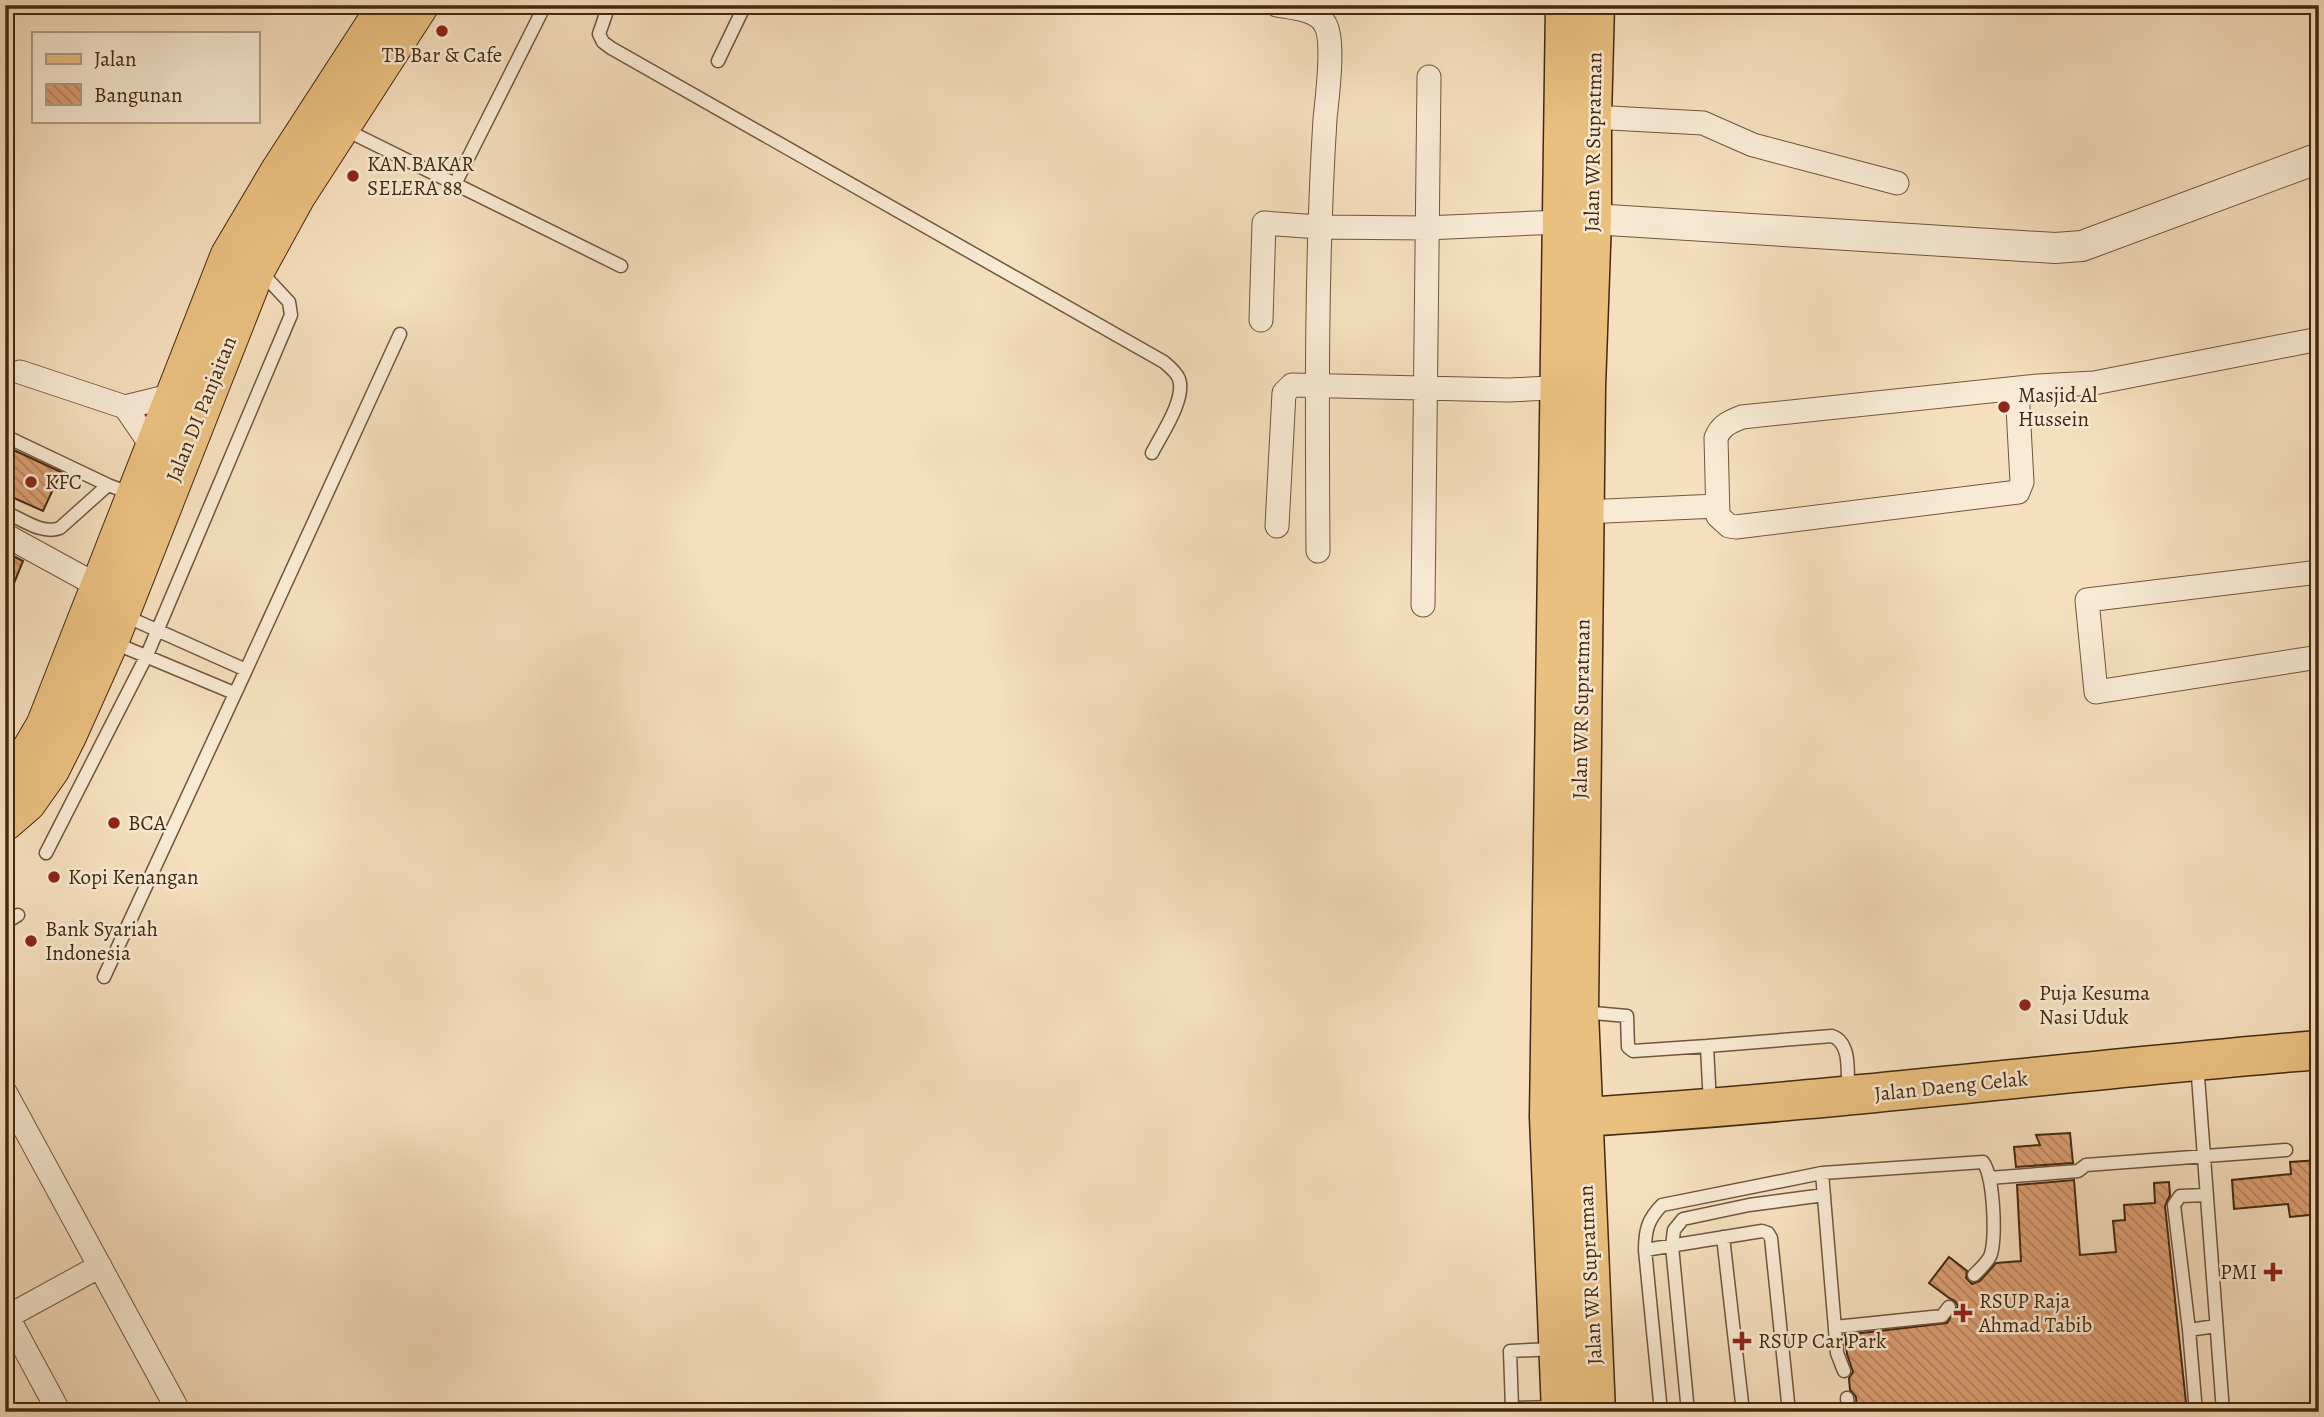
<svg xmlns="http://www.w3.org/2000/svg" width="2324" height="1417" viewBox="0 0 2324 1417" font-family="Alegreya,serif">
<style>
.building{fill:url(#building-back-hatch);stroke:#442910;stroke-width:2}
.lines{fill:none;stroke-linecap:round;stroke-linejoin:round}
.service-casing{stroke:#70563c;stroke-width:15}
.minor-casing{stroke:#70563c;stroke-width:25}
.tertiary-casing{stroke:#70563c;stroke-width:32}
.primary-casing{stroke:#442910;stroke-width:39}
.trunk-casing{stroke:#442910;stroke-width:41}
.service{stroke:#f8ead5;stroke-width:12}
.minor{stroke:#f8ead5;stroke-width:23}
.tertiary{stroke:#f8ead5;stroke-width:30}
.primary{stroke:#eac07f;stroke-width:37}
.trunk{stroke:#eac07f;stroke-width:38}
.poi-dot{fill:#8f2418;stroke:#f8ead5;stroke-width:2.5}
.labels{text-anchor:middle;stroke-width:5;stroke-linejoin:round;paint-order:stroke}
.poi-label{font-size:21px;fill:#442910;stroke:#f8ead5;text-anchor:start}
.street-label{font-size:21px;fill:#442910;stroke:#f8ead5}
</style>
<defs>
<pattern id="building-back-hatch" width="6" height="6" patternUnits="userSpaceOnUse" patternTransform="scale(1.75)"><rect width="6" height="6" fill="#dd9f74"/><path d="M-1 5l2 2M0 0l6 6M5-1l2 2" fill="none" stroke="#b5825e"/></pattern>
</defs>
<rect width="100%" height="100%" fill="#f5dfbe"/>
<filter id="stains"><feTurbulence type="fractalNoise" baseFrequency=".00286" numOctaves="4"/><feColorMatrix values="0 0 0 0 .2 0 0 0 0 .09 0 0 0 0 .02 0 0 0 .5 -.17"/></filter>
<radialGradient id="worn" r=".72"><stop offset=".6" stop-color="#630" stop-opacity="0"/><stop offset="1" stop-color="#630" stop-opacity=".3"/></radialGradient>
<!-- building -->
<path class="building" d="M5 446 61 472 43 511 5 494Z
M5 552 23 561 6 603H5Z
M2070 1133 2073 1163 2016 1167 2014 1147 2040 1145 2036 1135Z
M2319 1160V1214L2290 1217 2288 1204 2234 1209 2232 1180 2291 1174 2290 1162Z
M2074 1180 2080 1255 2116 1252 2113 1221 2125 1220 2124 1205 2155 1203 2154 1183 2169 1182 2170 1195 2165 1206 2187 1412H1857L1856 1397 1850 1390 1849 1378 1853 1372 1847 1354 1845 1335 1947 1323 1958 1306 1955 1301 1949 1298 1929 1283 1949 1257 1967 1271 1966 1278 1972 1284 1980 1281 1996 1263 2021 1261 2017 1185Z"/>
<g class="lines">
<!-- service casing -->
<g class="service-casing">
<path id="service" d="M609 5 599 34 603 42 611 48 1164 362C1170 367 1177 373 1179 379 1186 399 1161 435 1152 453
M718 61 745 5
M344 129 621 266
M455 184 542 11
M5 436 108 485 132 494
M5 512C22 519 42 535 60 528L108 485
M123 615 246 670 400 334
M112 642 234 693
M46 853 147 655 291 315 289 302 261 272
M5 923 18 915
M104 977 246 670
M1582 1012 1627 1016 1628 1047 1633 1051 1707 1046
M2197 1063 2223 1412
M1710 1105 1707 1046 1832 1036C1852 1043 1847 1074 1848 1092
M1989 1178 2078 1171 2086 1165 2286 1150
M1723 1237 1743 1412
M1645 1250 1762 1231 1768 1233 1771 1238 1789 1412
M1835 1327 1942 1316 1949 1307
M2189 1330 2216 1326
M1555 1349 1510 1351 1512 1408 1556 1407
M1844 1371 1837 1353 1822 1173 1983 1162C1994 1177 1996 1235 1991 1254 1989 1261 1980 1269 1974 1275
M1847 1398 1848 1412
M1661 1412 1645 1250C1645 1230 1648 1219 1662 1205L1822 1173
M1688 1412 1672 1246 1674 1230 1683 1219 1749 1205 1824 1195
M2196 1412 2189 1330 2174 1205 2180 1196 2207 1195"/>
</g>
<!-- minor casing -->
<g class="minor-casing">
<path id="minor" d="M1277 5C1292 8 1317 9 1325 24 1335 40 1327 99 1325 119 1316 263 1317 407 1318 551
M1592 117 1703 123 1753 145 1897 183
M1261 320 1264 223 1319 227 1426 228 1560 222
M20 372 125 407 174 395
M2017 389 2022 482 2018 492 1736 527 1729 526 1718 516 1716 438C1721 425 1730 422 1742 417L2038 386 2094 383 2319 339
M125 407 153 448
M1584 512 1717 506
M1277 526 1284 393 1292 385 1508 390 1571 387
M5 535 100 587
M2319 572 2087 600 2096 692 2319 657
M1423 605 1429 77
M5 1092 179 1412
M5 1312 59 1412
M5 1318 100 1266"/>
</g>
<!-- tertiary casing -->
<g class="tertiary-casing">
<path id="tertiary" d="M1592 219 2055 248 2082 246 2319 158"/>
</g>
<!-- primary casing -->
<g class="primary-casing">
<path id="primary" d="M5 781 24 761 45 725 229 256 280 170 387 5
M5 822 27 803 51 769 68 735 110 641 257 268 296 197 420 5"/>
</g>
<!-- trunk casing -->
<g class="trunk-casing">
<path id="trunk" d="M1595 5 1592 117V219L1586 387 1579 1012 1596 1412
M1582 1117C1828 1102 2073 1070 2319 1050
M1561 1412 1549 1117 1565 5"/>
</g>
<!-- service -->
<use href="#service" class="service"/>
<!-- minor -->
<use href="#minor" class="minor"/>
<!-- tertiary -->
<use href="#tertiary" class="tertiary"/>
<!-- primary -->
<use href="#primary" class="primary"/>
<!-- trunk -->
<use href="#trunk" class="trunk"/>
</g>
<!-- markers -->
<g class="poi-dot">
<circle cx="442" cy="31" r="7"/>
<circle cx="353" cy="176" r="7"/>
<circle cx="2004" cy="407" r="7"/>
<circle cx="31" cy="482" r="7"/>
<circle cx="114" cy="823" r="7"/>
<circle cx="54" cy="877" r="7"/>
<circle cx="31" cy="941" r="7"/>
<circle cx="2025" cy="1005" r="7"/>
<path d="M2269.5 1261.5h7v7h7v7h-7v7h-7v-7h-7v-7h7z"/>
<path d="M1959.5 1302.5h7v7h7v7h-7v7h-7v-7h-7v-7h7z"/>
<path d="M1738.5 1330.5h7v7h7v7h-7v7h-7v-7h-7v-7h7z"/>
</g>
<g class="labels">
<!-- poi labels -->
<g class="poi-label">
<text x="442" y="62" text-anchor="middle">TB Bar &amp; Cafe</text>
<text x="367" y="171">KAN BAKAR<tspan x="367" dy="24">SELERA 88</tspan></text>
<text x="2018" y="402">Masjid Al<tspan x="2018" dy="24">Hussein</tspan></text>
<text x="45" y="489">KFC</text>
<text x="128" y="830">BCA</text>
<text x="68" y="884">Kopi Kenangan</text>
<text x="45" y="936">Bank Syariah<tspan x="45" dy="24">Indonesia</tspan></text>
<text x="2039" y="1000">Puja Kesuma<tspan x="2039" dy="24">Nasi Uduk</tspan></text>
<text x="2257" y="1279" text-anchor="end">PMI</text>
<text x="1979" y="1308">RSUP Raja<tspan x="1979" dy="24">Ahmad Tabib</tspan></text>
<text x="1758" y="1348">RSUP Car Park</text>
</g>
<!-- street labels -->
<g class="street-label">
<text transform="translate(1593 142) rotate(-89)" y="7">Jalan WR Supratman</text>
<text transform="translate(201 409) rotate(-68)" y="7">Jalan DI Panjaitan</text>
<text transform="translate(1581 709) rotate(-89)" y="7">Jalan WR Supratman</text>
<text transform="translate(1951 1086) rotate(-6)" y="7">Jalan Daeng Celak</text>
<text transform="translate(1590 1275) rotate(-93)" y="7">Jalan WR Supratman</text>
</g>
</g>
<!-- margin -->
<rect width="2324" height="1417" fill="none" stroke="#f5dfbe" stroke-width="28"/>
<rect x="7" y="7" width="2310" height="1403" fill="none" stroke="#442910" stroke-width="3.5"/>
<rect x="14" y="14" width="2296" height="1389" fill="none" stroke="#442910" stroke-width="2"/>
<!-- legend -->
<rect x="32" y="32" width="228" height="91" fill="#f8ead5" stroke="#b09d86" stroke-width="2"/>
<rect x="46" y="54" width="35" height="10" fill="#eac07f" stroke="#b09d86" stroke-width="2"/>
<text x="94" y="66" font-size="21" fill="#442910">Jalan</text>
<rect x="46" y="84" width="35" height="21" fill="url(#building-back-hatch)" stroke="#b09d86" stroke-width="2"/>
<text x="94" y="102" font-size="21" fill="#442910">Bangunan</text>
<rect width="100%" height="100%" filter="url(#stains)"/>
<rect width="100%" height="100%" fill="url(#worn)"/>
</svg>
